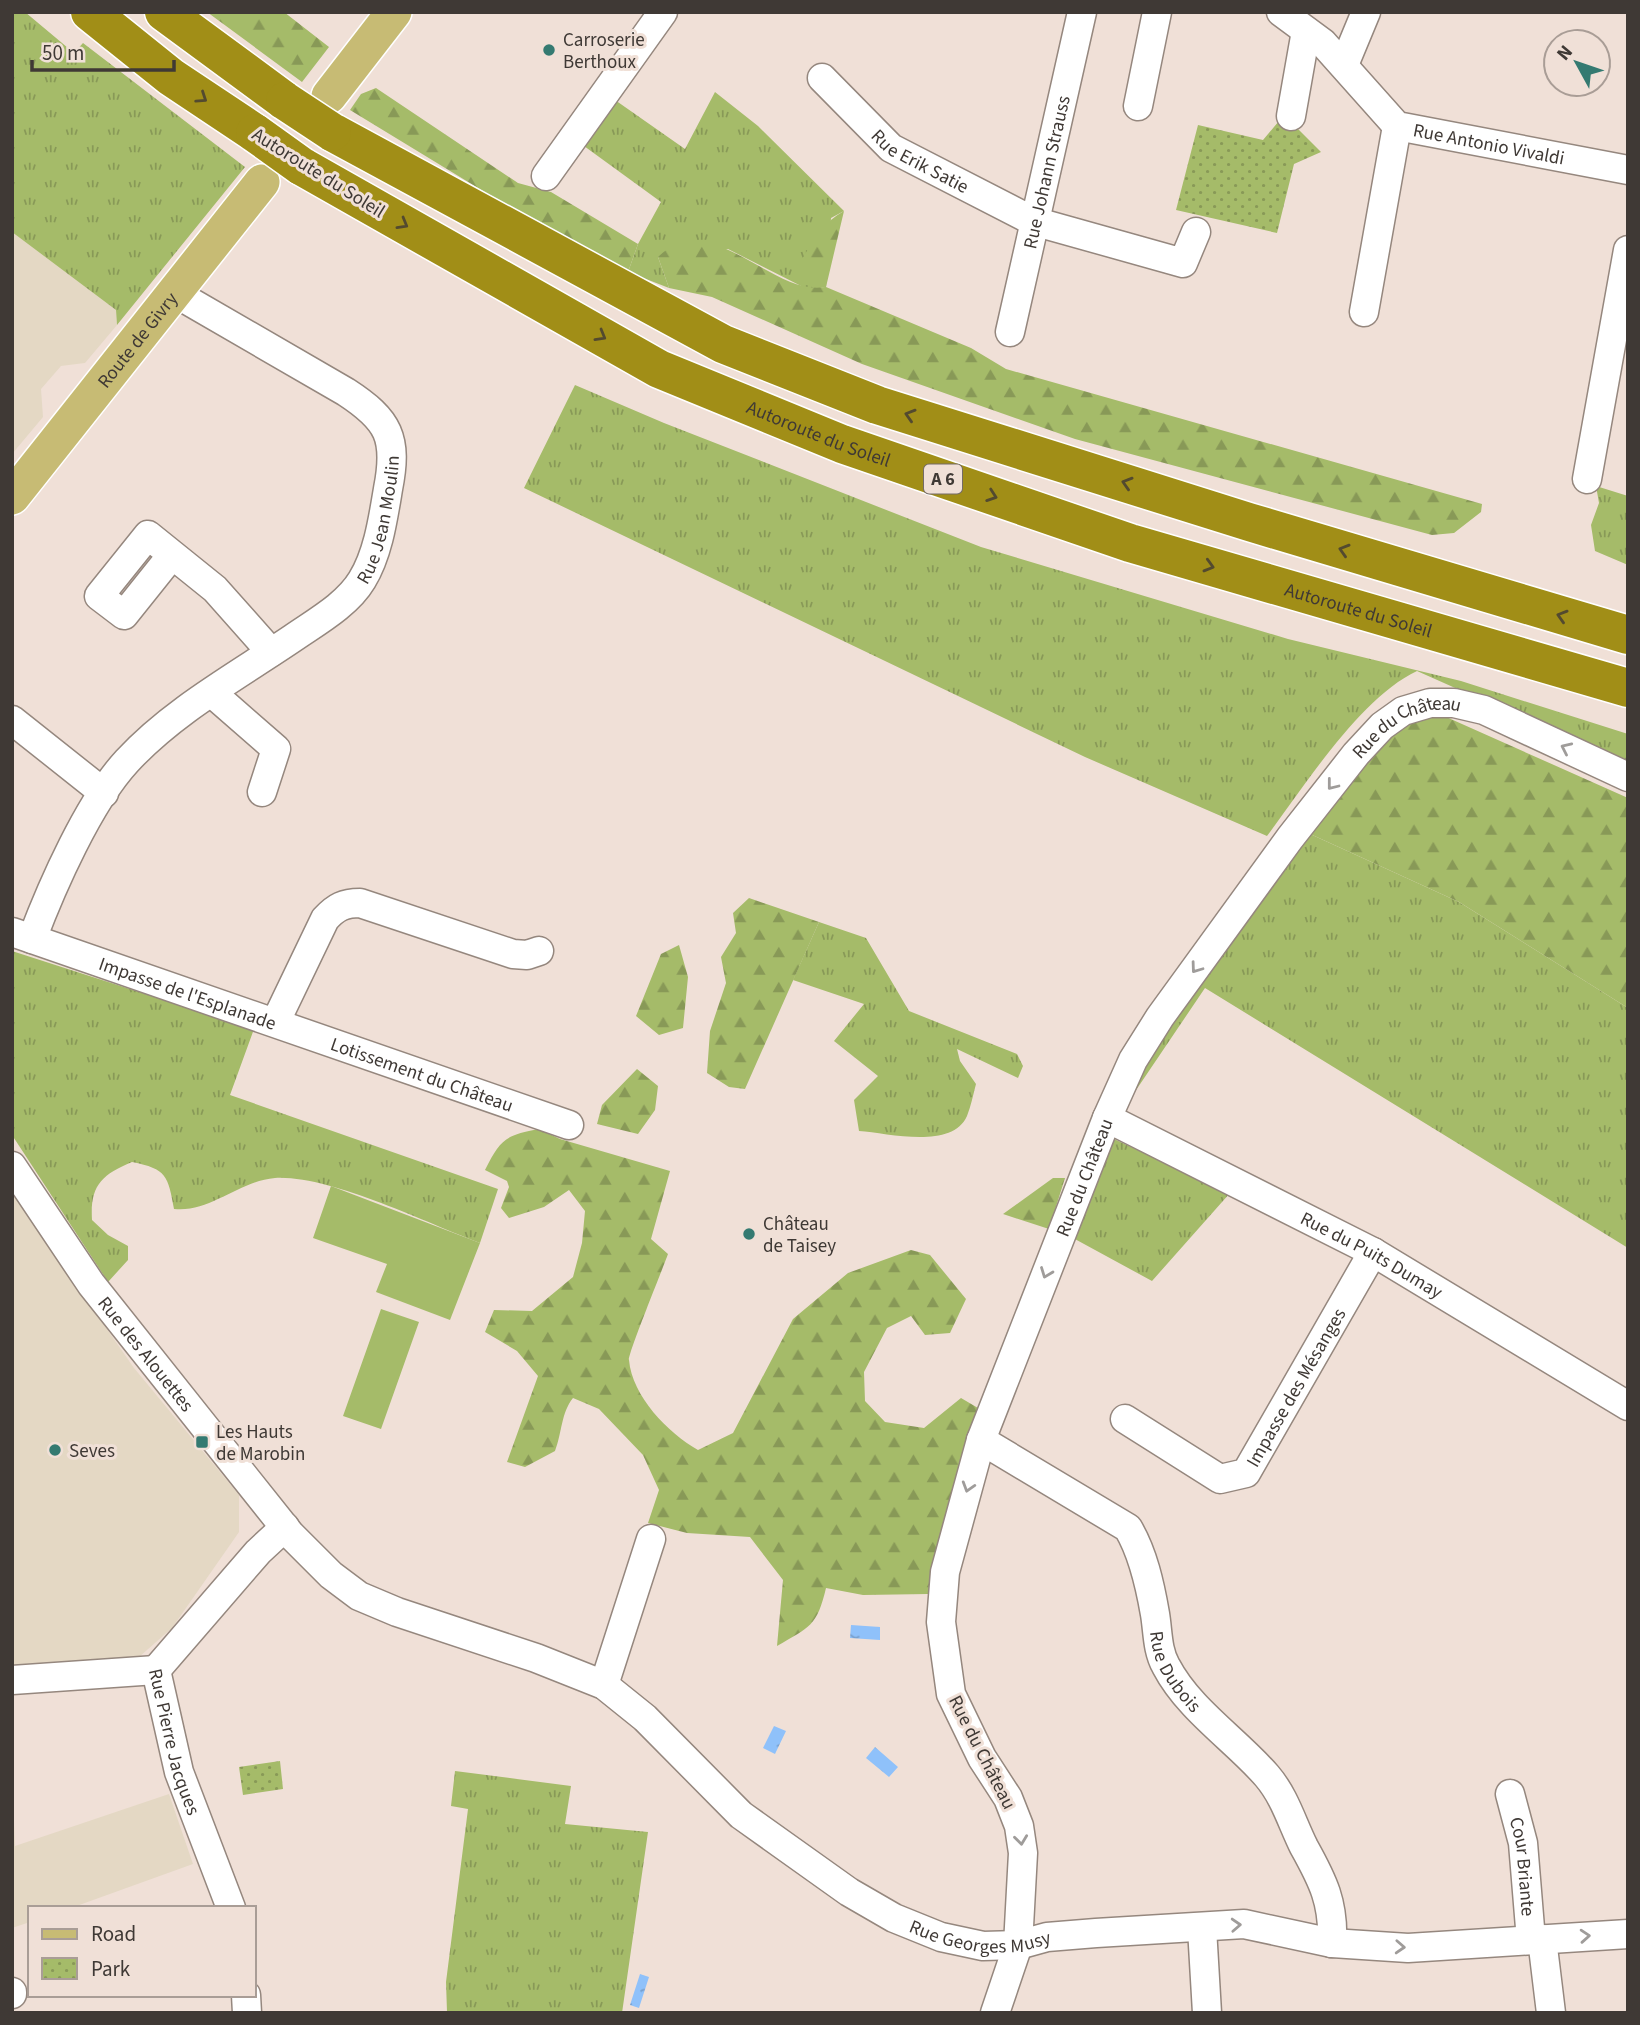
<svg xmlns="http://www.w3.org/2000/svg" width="1640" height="2025" viewBox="0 0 1640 2025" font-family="'Source Sans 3',sans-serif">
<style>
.industrial{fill:#e4d8c4}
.grass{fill:url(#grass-tufts)}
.forest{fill:url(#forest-firs)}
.park{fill:url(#park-dots)}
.garden{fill:#a5bb69}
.water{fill:url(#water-ripples)}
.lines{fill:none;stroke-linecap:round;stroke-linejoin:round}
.minor-casing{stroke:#95877e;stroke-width:31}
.major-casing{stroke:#fff;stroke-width:38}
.highway-casing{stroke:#fff;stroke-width:41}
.minor{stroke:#fff;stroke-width:28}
.major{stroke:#c7bb74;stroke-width:35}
.highway{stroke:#a18e17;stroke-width:38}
.highway-bridge-casing{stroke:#fff;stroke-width:41;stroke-linecap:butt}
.highway-bridge{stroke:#a18e17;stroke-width:38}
.oneway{stroke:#534a2f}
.oneway2{stroke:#9f9c9a}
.poi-dot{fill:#347a71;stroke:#f0e0d7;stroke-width:2.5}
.labels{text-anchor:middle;stroke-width:6;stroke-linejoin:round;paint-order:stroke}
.shield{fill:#f0e0d7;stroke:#746b66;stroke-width:2}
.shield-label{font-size:18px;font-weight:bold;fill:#3f3935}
.poi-label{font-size:19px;fill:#3f3935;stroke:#f0e0d7;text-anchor:start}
.street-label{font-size:19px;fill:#3f3935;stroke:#f0e0d7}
</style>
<defs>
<pattern id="grass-tufts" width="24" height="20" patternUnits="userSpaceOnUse" patternTransform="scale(1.75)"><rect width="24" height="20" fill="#a5bb69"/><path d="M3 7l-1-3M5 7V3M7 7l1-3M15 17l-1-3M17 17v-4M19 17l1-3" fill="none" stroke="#889957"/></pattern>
<pattern id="forest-firs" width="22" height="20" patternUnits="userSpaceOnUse" patternTransform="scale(1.75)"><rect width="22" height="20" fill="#a5bb69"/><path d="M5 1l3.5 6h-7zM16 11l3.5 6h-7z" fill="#889957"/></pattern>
<pattern id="park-dots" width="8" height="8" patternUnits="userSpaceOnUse" patternTransform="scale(1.75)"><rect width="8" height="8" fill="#a5bb69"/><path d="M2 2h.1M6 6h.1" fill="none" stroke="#889957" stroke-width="1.8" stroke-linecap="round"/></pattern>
<pattern id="water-ripples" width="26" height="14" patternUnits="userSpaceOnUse" patternTransform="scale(1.75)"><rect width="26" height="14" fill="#8fc1fa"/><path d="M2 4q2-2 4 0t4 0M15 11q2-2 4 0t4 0" fill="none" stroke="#769ecb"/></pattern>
</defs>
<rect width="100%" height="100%" fill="#f0e0d7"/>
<!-- industrial -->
<path class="industrial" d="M12 232 116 310 117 325 85 363 61 366 41 389 43 417 12 454Z
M12 1193 134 1368 239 1495V1532L172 1628 139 1657 12 1671Z
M12 1769 15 1846 169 1794 193 1864 71 1908H30V1922L12 1928Z"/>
<!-- grass -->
<path class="grass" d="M12 12H25L74 53 83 43 245 167 117 325 116 310 12 232Z
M715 92 758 126 844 211 831 218 826 287 809 290 728 249 658 257 669 288 628 272 638 244 661 202 584 146 615 100 685 149Z
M575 385 664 423 981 547 1288 639 1461 681 1628 734V765L1417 671C1361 697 1305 785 1267 836L1085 757 524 488Z
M1596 486 1628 496V565L1595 551 1591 525 1599 503Z
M1308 833 1459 902 1628 1008V1248L1205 988 1130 1099 1136 1075 1162 1031Z
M819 922 866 938 909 1011 1017 1054 1023 1066 1018 1078 957 1049 960 1061 976 1084C973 1095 971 1106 967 1116 952 1150 888 1133 859 1131L854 1100 878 1076 834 1041 864 1004 793 980Z
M12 951 254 1029 230 1095 498 1189 480 1243C426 1223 330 1175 275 1178 239 1181 210 1213 174 1209 168 1176 167 1169 132 1162 101 1175 90 1186 92 1220L108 1235 128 1246V1260L108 1282 12 1135Z
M1114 1139 1230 1193 1152 1281 1073 1238Z
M455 1771 571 1786 565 1824 648 1832 622 2013 447 2012 446 1982 468 1809 451 1806Z"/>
<!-- forest -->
<path class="forest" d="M207 12H284L329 47 302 82Z
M376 88 518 183 551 192 638 244 628 272 511 208 350 110 361 94Z
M844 211 826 287 971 348 1006 369 1482 504 1481 512 1454 533 1432 535 1075 439 862 364 712 297 669 288 658 257C711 206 773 297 825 287L800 263C812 242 822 223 844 211Z
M1425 714 1444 716 1628 798V1008L1459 902 1308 833 1390 735Z
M749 898 819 922 745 1089 729 1087 707 1073 710 1031 726 983 721 957 736 933 733 913Z
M679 945 688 977 683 1028 659 1035 636 1016 661 954Z
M637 1069 658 1086 655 1110 638 1134 597 1124 602 1105Z
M539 1129 560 1139 670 1171 651 1239 668 1254C663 1268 628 1354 629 1360 632 1396 668 1433 698 1450L733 1433 793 1319 848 1273 911 1250 930 1255 966 1299 950 1333 925 1335 911 1316 887 1328 864 1372 865 1401 885 1422 924 1428 961 1398 978 1408 946 1513 928 1594 863 1595 826 1588C817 1626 810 1627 777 1646L783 1580 750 1537 687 1533 648 1523 659 1490 643 1455 599 1409 573 1398C561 1413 562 1433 555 1451L525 1467 507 1462 538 1376 517 1351 485 1332 494 1310 532 1311 573 1277 582 1243 585 1211 569 1190 544 1207 509 1218 501 1208 509 1187 507 1181 485 1170C500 1140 505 1135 539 1129Z
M1053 1178H1065L1049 1229 1003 1214Z"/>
<!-- park -->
<path class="park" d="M1284 115 1321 152 1294 164 1277 233 1176 210 1198 125 1263 140Z
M280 1761 283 1789 243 1795 239 1767Z"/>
<!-- garden -->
<path class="garden" d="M331 1186 480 1243 450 1320 376 1292 387 1264 313 1238Z
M381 1309 419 1322 381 1429 343 1416Z"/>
<!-- water -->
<path class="water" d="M851 1625 880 1627V1640L850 1638Z
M774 1726 786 1731 775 1754 763 1748Z
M875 1747 898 1767 889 1777 866 1758Z
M640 1974 649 1977 639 2008 630 2005Z"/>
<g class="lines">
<!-- minor casing -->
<g class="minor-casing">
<g id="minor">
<path id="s1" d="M1281 12 1323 43 1397 126 1628 170"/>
<path d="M1344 65 1366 12"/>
<path id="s2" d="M822 78 891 148 1033 221 1183 263 1196 232"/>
<path d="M1138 106 1157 12"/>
<path d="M1291 116 1306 31"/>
<path d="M546 176 663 12"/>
<path d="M1364 312 1397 126"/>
<path id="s3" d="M1010 332 1082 12"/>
<path d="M1587 479 1628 250"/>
<path d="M172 555 124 615 99 596 148 535 215 589 271 652"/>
<path d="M212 693 276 749 262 792"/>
<path d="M12 720 104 793"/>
<path id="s4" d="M12 932 569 1125"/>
<path id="s5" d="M32 939C52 886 89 802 127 761 173 711 237 676 293 638 316 622 347 605 362 580 378 554 383 519 388 489 398 438 389 420 346 392L175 293"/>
<path d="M276 1021 325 919C336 907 344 903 360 903L513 954 527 955 539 951"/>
<path id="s6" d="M1107 1118 1373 1252 1628 1406"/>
<path id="s7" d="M12 1166 91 1284 290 1534 331 1575 359 1596 397 1612 536 1658 604 1685 645 1718 741 1815 849 1892 894 1918 941 1937 983 1946 1018 1945 1047 1937 1096 1933 1244 1924 1332 1943 1408 1948 1628 1934"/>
<path id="s8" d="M1125 1419 1220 1479 1246 1473 1373 1252"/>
<path id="s9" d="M981 1440 1128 1528C1143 1553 1150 1585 1155 1614 1158 1632 1157 1650 1166 1666 1189 1710 1236 1740 1267 1776 1285 1797 1292 1823 1304 1847 1323 1881 1334 1903 1332 1943"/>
<path id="s10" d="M156 1670 179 1772 231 1908"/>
<path d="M156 1670 258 1552 285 1527"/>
<path d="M12 1680 156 1670"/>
<path d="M604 1685 651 1539"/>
<path id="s11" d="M1510 1794 1523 1843 1531 1940"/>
<path d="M1202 1928 1207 2013"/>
<path d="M1542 1939 1551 2013"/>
<path d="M12 1994V1992"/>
<path d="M246 1995 247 2013"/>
<path id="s12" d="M995 2013 1018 1945 1023 1853 1019 1826 1008 1798 982 1758 951 1694 941 1622 945 1572 981 1440 1107 1118 1133 1060 1160 1017 1290 838 1356 754 1382 726 1403 711 1430 703H1454L1484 710 1628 777"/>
</g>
</g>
<!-- major casing -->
<g class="major-casing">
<g id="major">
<path d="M329 96 394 12"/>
<path id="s13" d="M12 497 262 182"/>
</g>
</g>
<!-- highway casing -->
<g class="highway-casing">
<g id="highway">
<path d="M90 12 171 77 255 133"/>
<path d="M164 12 285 101"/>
<path d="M332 132 723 344 877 405 1249 522 1628 635"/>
<path id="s14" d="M301 166 659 369 842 444 1130 543 1628 688"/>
</g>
</g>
<!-- minor -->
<use href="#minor" class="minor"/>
<!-- major -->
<use href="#major" class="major"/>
<!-- highway -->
<use href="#highway" class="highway"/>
<!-- highway-bridge casing -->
<g class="highway-bridge-casing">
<path id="highway-bridge" d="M285 101 332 132
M255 133 301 166"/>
</g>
<!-- highway-bridge -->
<use href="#highway-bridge" class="highway-bridge"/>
</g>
<!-- one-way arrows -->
<defs><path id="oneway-chevron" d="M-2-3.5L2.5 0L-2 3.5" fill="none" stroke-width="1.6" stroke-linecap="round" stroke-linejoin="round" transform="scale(1.75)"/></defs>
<g class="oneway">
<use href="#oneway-chevron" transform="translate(202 98) rotate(34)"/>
<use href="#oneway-chevron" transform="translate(403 224) rotate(30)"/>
<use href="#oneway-chevron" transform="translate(601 336) rotate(30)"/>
<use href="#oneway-chevron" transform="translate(910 415) rotate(-163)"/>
<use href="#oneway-chevron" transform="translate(1127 483) rotate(-163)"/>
<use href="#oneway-chevron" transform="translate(992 496) rotate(19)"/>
<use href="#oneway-chevron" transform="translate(1344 550) rotate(-163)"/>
<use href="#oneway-chevron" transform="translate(1209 566) rotate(16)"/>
<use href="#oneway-chevron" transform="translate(1562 616) rotate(-163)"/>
</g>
<g class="oneway2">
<use href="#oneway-chevron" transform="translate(1566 748) rotate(-155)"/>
<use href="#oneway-chevron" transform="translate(1332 785) rotate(128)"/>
<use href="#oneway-chevron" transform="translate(1196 968) rotate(126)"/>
<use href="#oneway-chevron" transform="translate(1046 1273) rotate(111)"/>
<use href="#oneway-chevron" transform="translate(968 1487) rotate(107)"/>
<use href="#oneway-chevron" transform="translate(1021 1840) rotate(83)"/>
<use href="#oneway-chevron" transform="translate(1236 1925) rotate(-3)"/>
<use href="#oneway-chevron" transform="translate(1585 1936) rotate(-4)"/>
<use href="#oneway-chevron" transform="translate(1400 1947) rotate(3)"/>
</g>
<!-- markers -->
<g class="poi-dot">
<circle cx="549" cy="50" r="7"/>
<circle cx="749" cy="1234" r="7"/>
<rect x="195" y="1435" width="14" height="14" rx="3.5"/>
<circle cx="55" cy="1450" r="7"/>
</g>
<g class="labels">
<!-- shield labels -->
<rect class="shield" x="924" y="464.5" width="38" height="29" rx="5"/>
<g class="shield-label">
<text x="943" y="485">A 6</text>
</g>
<!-- poi labels -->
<g class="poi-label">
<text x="563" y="46">Carroserie<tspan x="563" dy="22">Berthoux</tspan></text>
<text x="763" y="1230">Château<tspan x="763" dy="22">de Taisey</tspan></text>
<text x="216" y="1438">Les Hauts<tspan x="216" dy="22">de Marobin</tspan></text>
<text x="69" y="1457">Seves</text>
</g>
<!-- street labels -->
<g class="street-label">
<text dy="7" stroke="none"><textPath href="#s1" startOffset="257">Rue Antonio Vivaldi</textPath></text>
<text dy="7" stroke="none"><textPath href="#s2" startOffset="130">Rue Erik Satie</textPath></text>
<text transform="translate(319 172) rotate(32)" y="7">Autoroute du Soleil</text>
<text dy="7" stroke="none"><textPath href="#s3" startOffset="164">Rue Johann Strauss</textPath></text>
<text dy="7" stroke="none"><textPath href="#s13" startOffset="201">Route de Givry</textPath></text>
<text dy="7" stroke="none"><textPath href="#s14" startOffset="584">Autoroute du Soleil</textPath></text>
<text dy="7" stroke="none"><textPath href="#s5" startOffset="564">Rue Jean Moulin</textPath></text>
<text dy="7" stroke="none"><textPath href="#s14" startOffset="1152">Autoroute du Soleil</textPath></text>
<text dy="7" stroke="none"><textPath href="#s12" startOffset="1449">Rue du Château</textPath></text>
<text dy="7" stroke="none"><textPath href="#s4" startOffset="186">Impasse de l'Esplanade</textPath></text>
<text dy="7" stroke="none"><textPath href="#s4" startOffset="434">Lotissement du Château</textPath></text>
<text dy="7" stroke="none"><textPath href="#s12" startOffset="882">Rue du Château</textPath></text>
<text dy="7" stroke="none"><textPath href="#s6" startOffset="298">Rue du Puits Dumay</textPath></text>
<text dy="7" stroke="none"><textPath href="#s7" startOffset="231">Rue des Alouettes</textPath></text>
<text dy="7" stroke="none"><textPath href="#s8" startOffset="238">Impasse des Mésanges</textPath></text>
<text dy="7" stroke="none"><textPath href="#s9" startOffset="324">Rue Dubois</textPath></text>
<text dy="7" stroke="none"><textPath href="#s10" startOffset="74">Rue Pierre Jacques</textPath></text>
<text transform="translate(983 1752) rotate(63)" y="7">Rue du Château</text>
<text dy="7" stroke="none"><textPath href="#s11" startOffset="74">Cour Briante</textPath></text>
<text dy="7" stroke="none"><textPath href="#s7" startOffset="1279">Rue Georges Musy</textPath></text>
</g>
</g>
<!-- border -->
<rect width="1640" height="2025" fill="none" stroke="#3f3935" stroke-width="28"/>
<!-- legend -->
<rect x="28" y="1906" width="228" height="91" fill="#f0e0d7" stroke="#a99d96" stroke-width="2"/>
<rect x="42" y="1929" width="35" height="10" fill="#c7bb74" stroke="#a99d96" stroke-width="2"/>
<text x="91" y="1941" font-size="21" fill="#3f3935">Road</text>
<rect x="42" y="1958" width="35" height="21" fill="url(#park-dots)" stroke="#a99d96" stroke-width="2"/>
<text x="91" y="1976" font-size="21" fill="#3f3935">Park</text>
<!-- north arrow -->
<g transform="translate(1577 63) rotate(310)"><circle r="33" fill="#f0e0d7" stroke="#a99d96" stroke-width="2"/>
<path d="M0-5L12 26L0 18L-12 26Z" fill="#347a71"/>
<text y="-10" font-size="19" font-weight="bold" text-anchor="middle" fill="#3f3935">N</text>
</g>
<!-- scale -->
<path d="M32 60v10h142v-10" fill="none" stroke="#3f3935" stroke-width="3.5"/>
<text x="42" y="60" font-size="21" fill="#3f3935" stroke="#f0e0d7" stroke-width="5" paint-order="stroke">50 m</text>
</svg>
